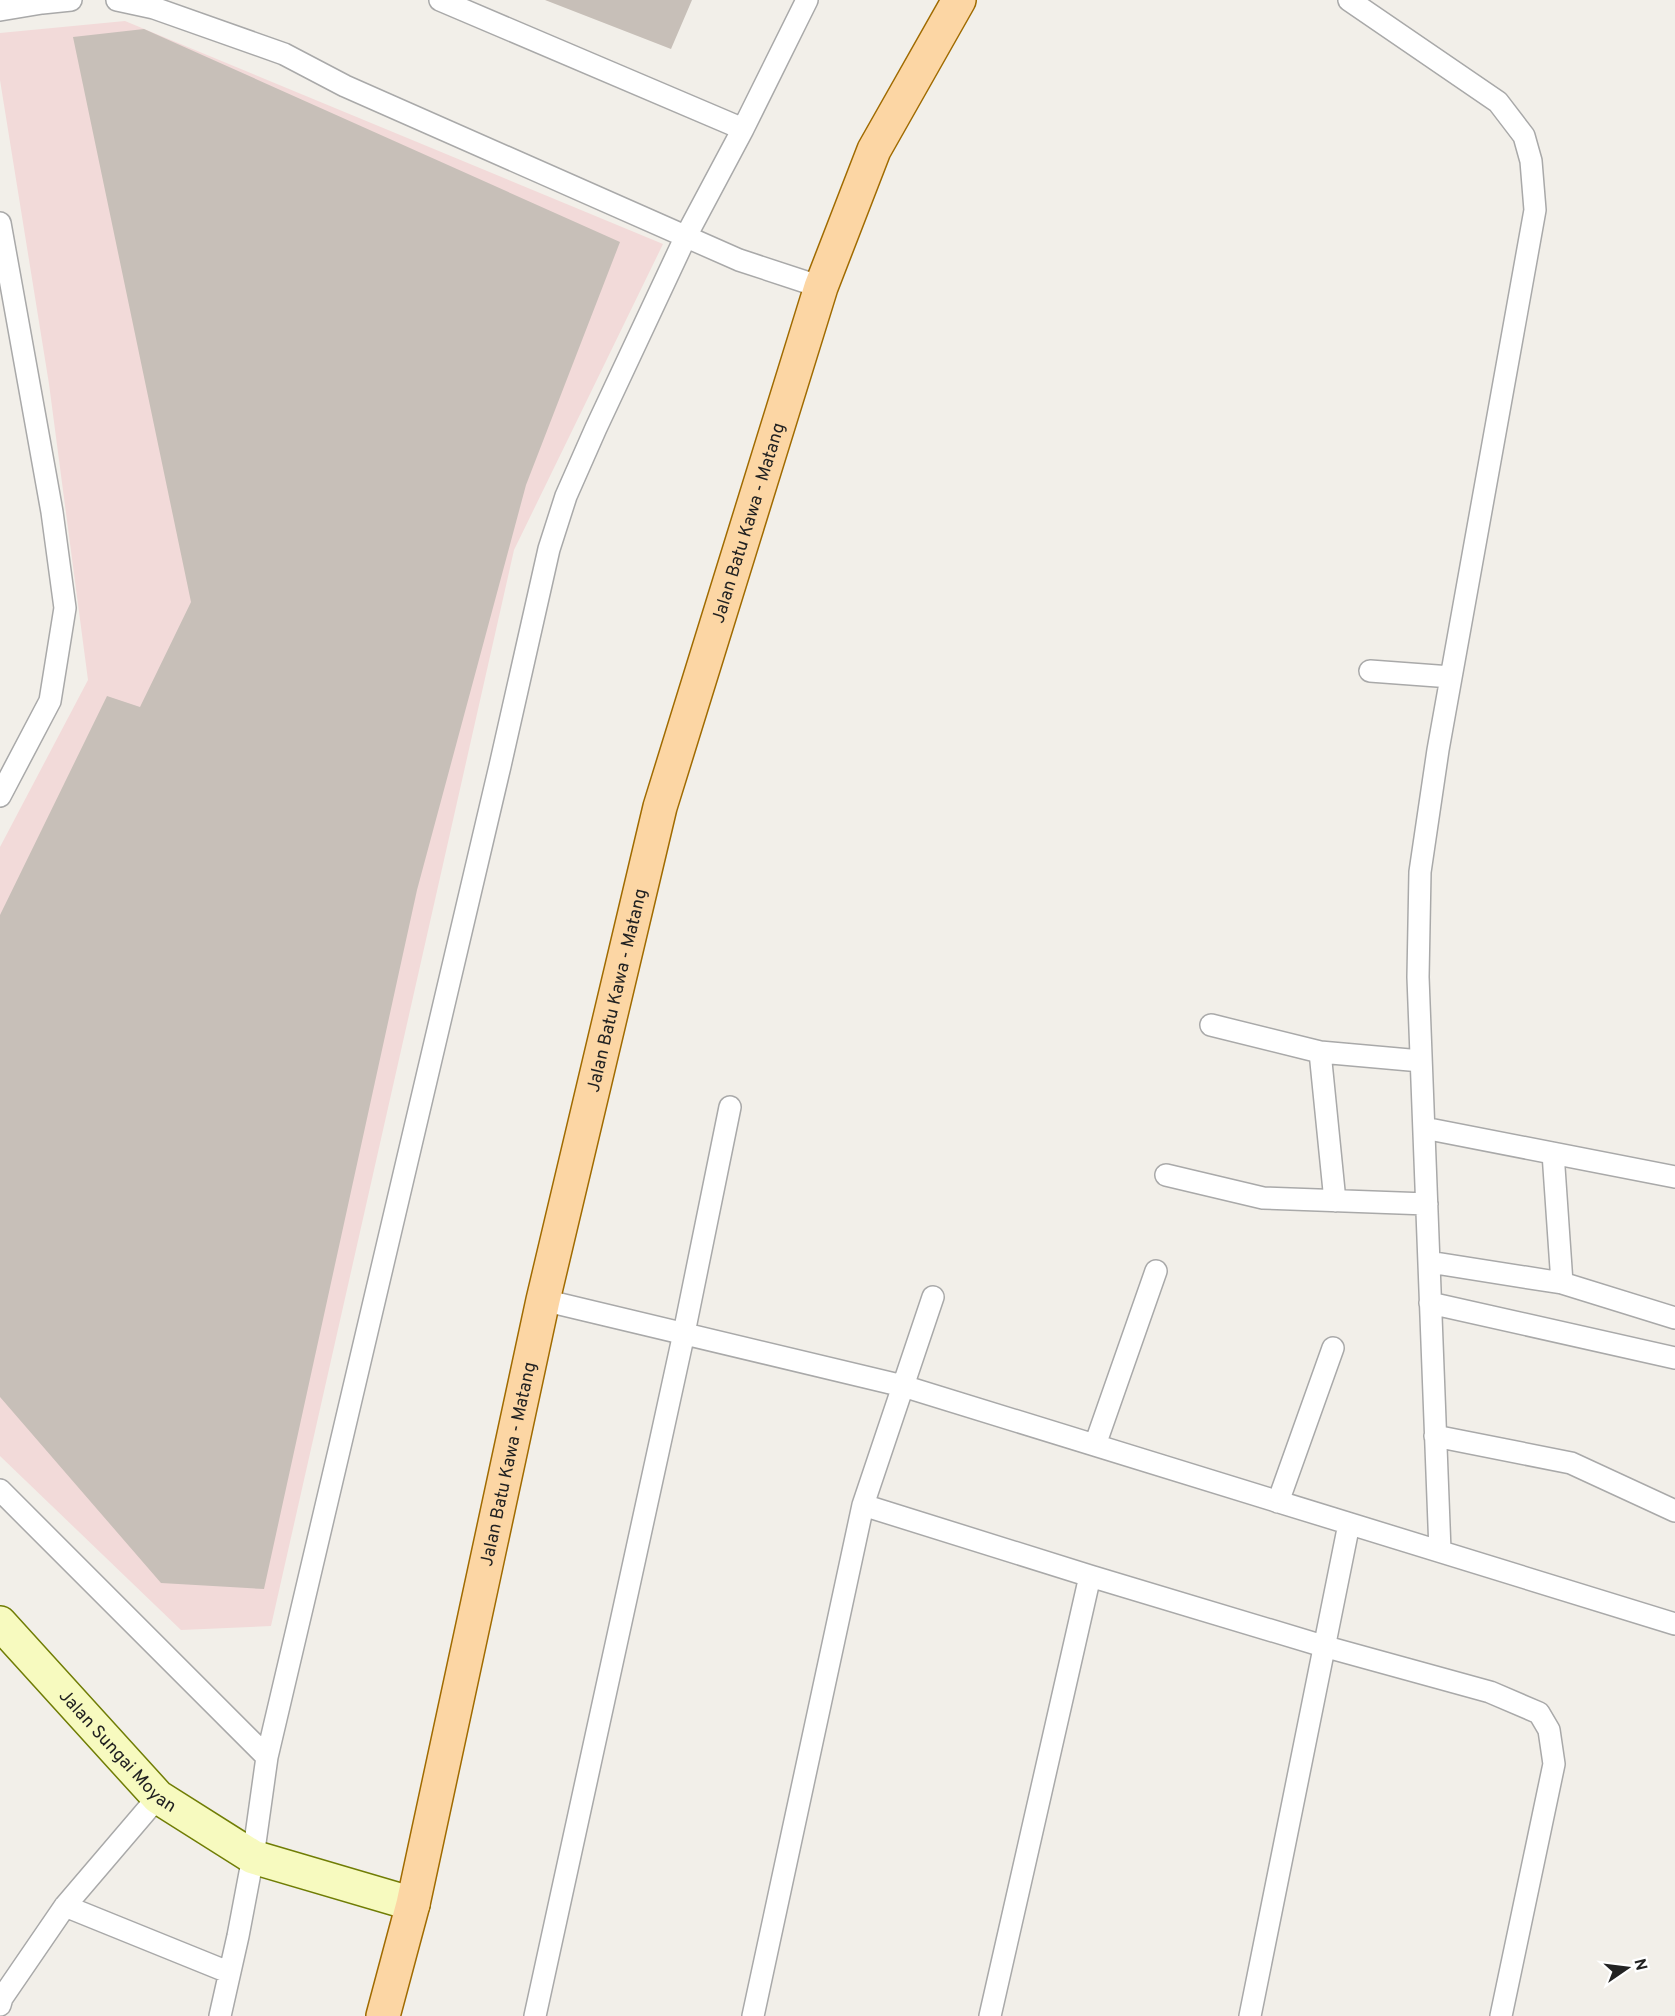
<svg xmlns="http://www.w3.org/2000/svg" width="1675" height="2016" viewBox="0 0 1675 2016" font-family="Overpass,sans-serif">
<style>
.commercial{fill:#f2dad9}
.building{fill:#c7bfb8}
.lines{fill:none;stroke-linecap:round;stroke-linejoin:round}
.lane-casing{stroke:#a9a9a9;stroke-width:24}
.secondary-casing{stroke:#707d05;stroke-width:36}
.primary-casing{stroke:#a06b00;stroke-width:36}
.lane{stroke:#fff;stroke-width:21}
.secondary{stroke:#f7fabf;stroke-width:33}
.primary{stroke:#fcd6a4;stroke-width:33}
.labels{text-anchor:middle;stroke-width:6;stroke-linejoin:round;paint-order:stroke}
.street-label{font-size:18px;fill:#222;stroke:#fff}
</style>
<rect width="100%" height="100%" fill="#f2efe9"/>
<!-- commercial -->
<path class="commercial" d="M125 21 663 244 514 550 271 1626 181 1630 0 1456V847L88 680 49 384 0 80V33Z"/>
<!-- building -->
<path class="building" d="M545 0H692L671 49Z
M144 29 620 242 526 485 417 890 264 1589 161 1583 0 1397V915L107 696 140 707 191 602 73 37Z"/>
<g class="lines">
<!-- lane casing -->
<g class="lane-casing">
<path id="lane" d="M117 0 154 8 284 54 345 86 739 260 821 287
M440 0 743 129 807 0
M1349 0 1498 102 1524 136 1531 161 1535 210 1438 750 1420 872 1418 977 1440 1551
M0 10 42 3 71 0
M0 223 52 512 65 608 50 701 0 796
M1370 671 1451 677
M1211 1025 1320 1052 1421 1061
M1320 1052 1335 1201
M1424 1128 1675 1177
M1553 1153 1562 1283 1675 1318
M1166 1175 1263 1198 1427 1204
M1429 1262 1562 1283
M543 1300 903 1386 1675 1624
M1430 1303 1675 1358
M1435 1436 1571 1463 1675 1511
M1095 1445 1156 1271
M0 1490 267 1757
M1278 1502 1333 1348
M863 1505 1090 1576 1323 1646 1490 1692 1539 1713 1549 1730 1554 1764 1501 2016
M65 1906 228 1972
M0 2005 2 1998 65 1906 158 1797
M220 2016 238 1936 253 1857 267 1757 500 766 549 549 566 496 596 428 686 236 743 129
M535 2016 684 1333 730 1107
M753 2016 863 1505 933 1297
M990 2016 1090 1576
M1250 2016 1349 1524"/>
</g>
<!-- secondary casing -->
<g class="secondary-casing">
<g id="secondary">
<path id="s1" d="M0 1623 158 1797 253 1857 413 1904"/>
</g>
</g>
<!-- primary casing -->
<g class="primary-casing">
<g id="primary">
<path id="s2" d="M383 2016 413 1904 543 1300 660 807 821 287 874 150 959 0"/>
</g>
</g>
<!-- lane -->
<use href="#lane" class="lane"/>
<!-- secondary -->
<use href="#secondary" class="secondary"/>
<!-- primary -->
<use href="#primary" class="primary"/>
</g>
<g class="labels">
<!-- street labels -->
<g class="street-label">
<text dy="6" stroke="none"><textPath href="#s2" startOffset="1538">Jalan Batu Kawa - Matang</textPath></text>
<text dy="6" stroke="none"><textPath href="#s2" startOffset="1052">Jalan Batu Kawa - Matang</textPath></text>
<text dy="6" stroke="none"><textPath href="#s2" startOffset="566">Jalan Batu Kawa - Matang</textPath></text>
<text dy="6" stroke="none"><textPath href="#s1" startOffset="174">Jalan Sungai Moyan</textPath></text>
</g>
</g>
<!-- north arrow -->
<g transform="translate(1627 1968) rotate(76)" stroke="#ffffff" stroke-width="4.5" paint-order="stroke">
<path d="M0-4.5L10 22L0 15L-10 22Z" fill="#222222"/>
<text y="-9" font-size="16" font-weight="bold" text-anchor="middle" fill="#222222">N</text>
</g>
</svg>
